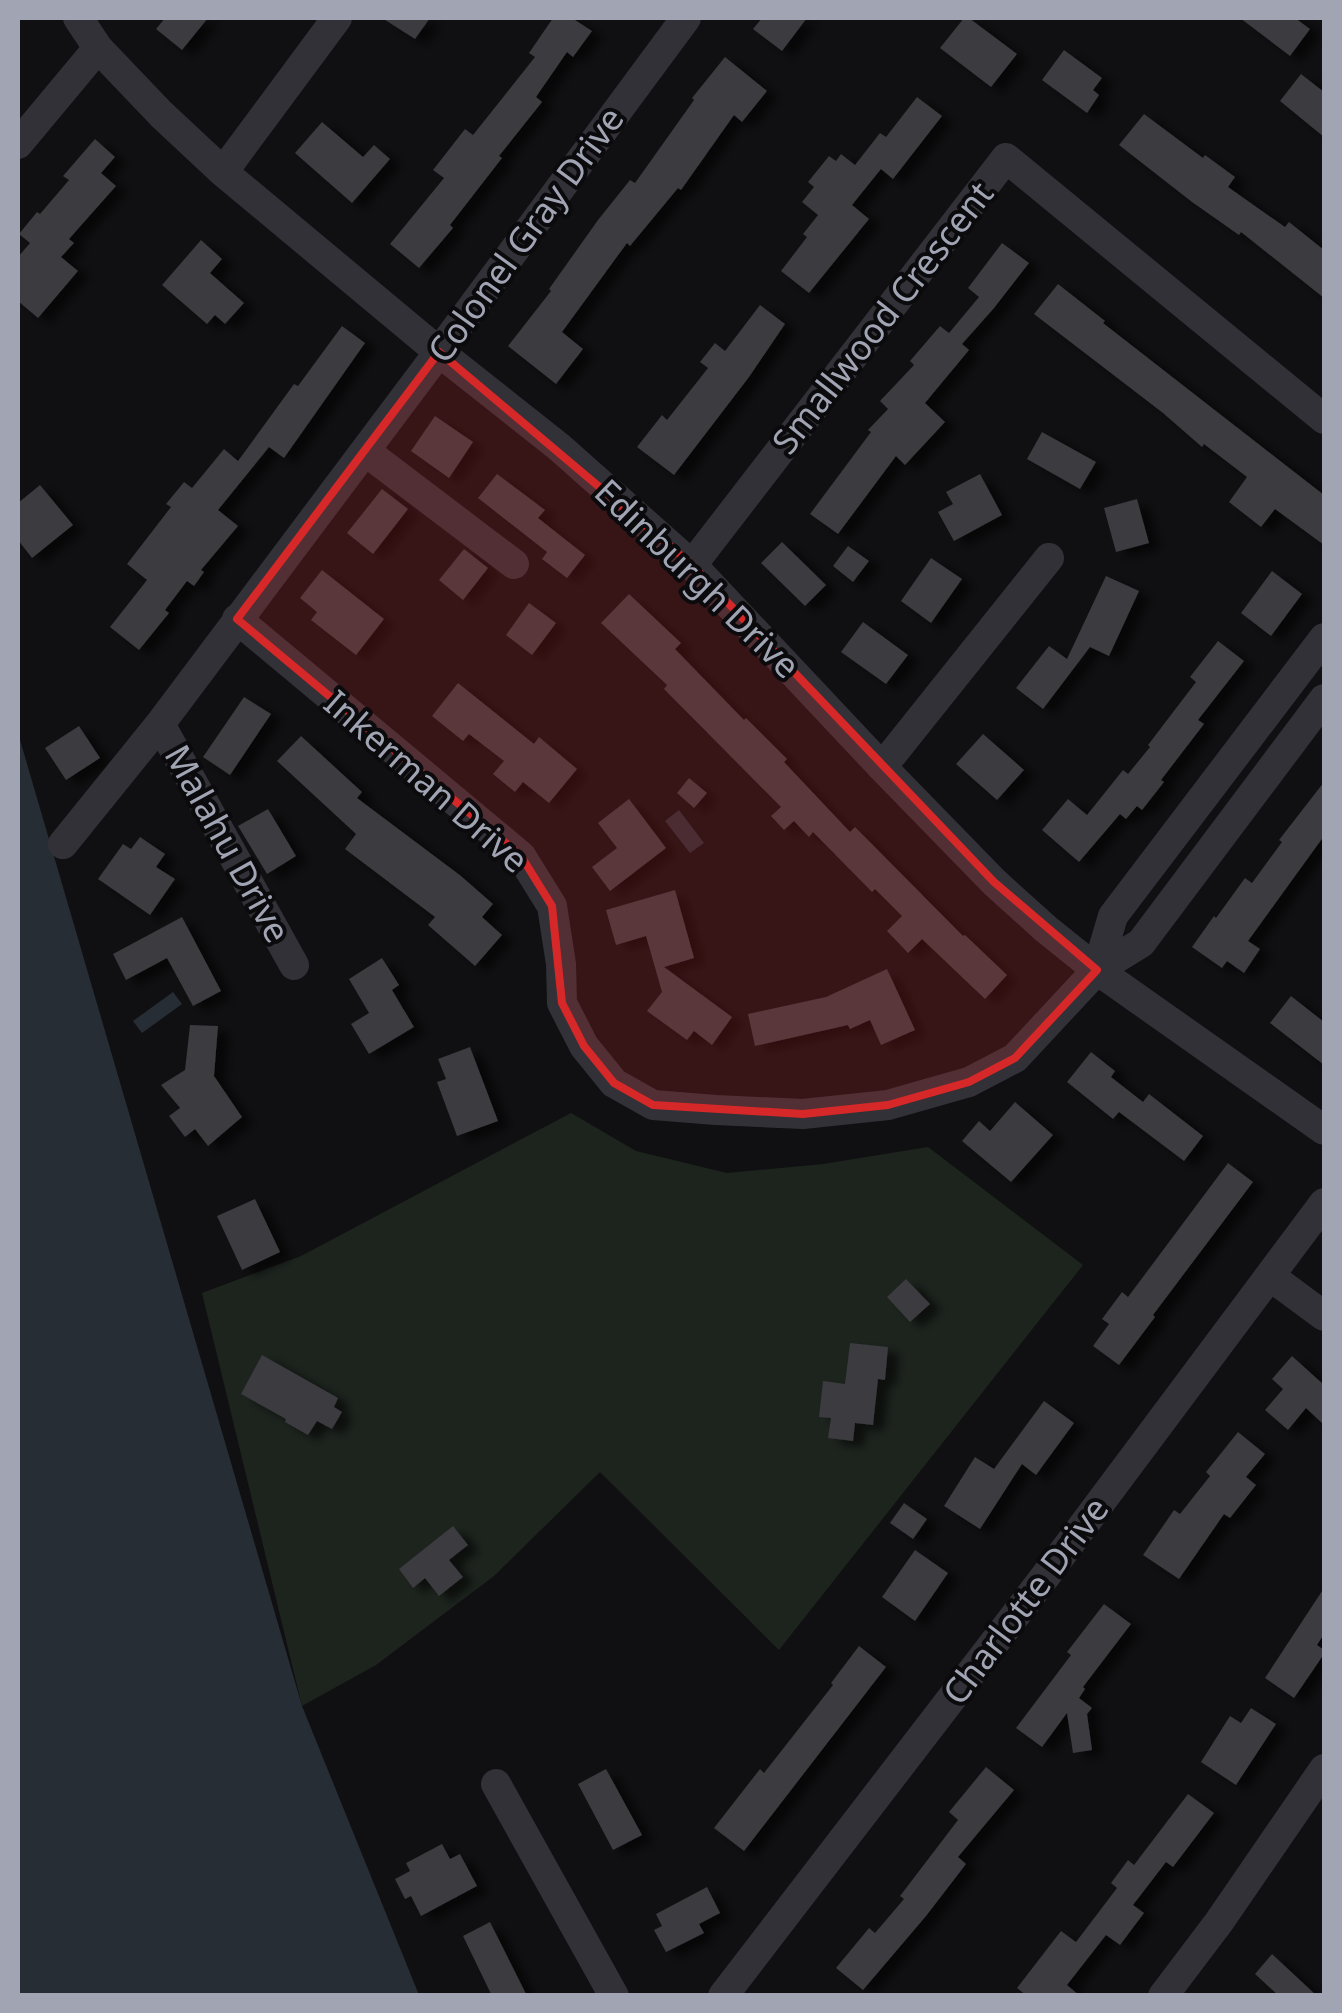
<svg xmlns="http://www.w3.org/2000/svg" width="1342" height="2013" viewBox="0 0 1342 2013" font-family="'Noto Sans',sans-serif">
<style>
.green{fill:#1d241e}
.water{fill:#272d35}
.building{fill:#3a3a3f;filter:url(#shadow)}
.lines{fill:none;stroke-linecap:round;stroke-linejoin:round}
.minor{stroke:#313137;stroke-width:30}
.marked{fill:#d62828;fill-opacity:0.2;stroke:#d62828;stroke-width:8;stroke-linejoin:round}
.labels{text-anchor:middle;stroke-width:8;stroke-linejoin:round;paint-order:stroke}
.street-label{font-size:35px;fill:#a1a4b3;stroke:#0b0b0d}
</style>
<defs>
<filter id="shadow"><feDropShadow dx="11" dy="6" stdDeviation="5" flood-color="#0009"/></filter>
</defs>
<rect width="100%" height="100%" fill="#101012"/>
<!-- green -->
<path class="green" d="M571 1113 636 1151 727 1173 823 1164 928 1147 1083 1265 779 1650 600 1472 494 1576 376 1665 302 1706 202 1293 301 1256Z"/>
<!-- water -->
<path class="water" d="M18 733 302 1706 419 1995H18Z
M679 810 704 843 690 853 665 821Z
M173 992 182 1004 142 1033 133 1021Z"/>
<!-- building -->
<path class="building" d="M165 18H208L182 50 156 29Z
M382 18H430L415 39Z
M553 18H572L592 31 573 57 567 52 536 97 542 102 499 156 502 158 450 225 453 228 419 268 390 244 444 178 433 170 465 129 473 135 535 57 529 53Z
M762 18H807L782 51 753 29Z
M964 18H969L1017 54 991 87 940 48Z
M1240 18H1295L1310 29 1290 56Z
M1064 50 1102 78 1093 90 1099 95 1087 113 1042 80Z
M725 57 767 91 742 122 734 115 681 190 678 188 630 246 627 243 562 332 583 349 556 384 508 346 551 291 549 289 598 220 630 180 635 183 694 100 692 98Z
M1301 74 1324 92V137L1280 101Z
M917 97 942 116 893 179 881 169 852 205 869 219 809 293 781 271 807 237 803 234 818 215 802 202 814 187 808 182 829 156 836 161 841 154 855 165 880 133 886 137Z
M1144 114 1203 158 1205 155 1235 177 1228 187 1285 227 1289 222 1324 250V298L1241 232 1239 235 1192 202 1119 145Z
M322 122 363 157 374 145 390 159 352 203 295 153Z
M95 139 115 157 101 173 116 186 69 239 74 243 61 257 78 271 38 318 18 301V257L30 243 19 234 37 212 40 214 69 180 63 176Z
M201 240 222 259 210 273 244 303 225 324 215 315 207 324 162 285Z
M1002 243 1029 263 994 308 962 344 969 350 925 403 945 422 905 465 896 456 838 534 810 514 871 432 868 430 888 409 880 401 914 365 910 361 940 326 949 333 979 297 968 288Z
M1058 284 1105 321 1103 323 1324 495V545L1275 509 1261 527 1229 502 1247 477 1204 444 1202 447 1163 413 1034 314Z
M760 305 785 324 749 377 674 475 637 447 662 415 667 420 708 368 700 362 715 343 725 351Z
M342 326 365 343 284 458 269 447 218 510 238 526 201 570 204 572 194 586 187 581 165 610 169 613 139 650 110 627 147 580 127 564 171 507 166 504 184 482 192 488 224 449 238 461 294 384 298 386Z
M435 416 473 442 449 478 411 451Z
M1042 432 1096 462 1080 489 1027 459Z
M497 474 545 510 538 518 585 555 567 578 542 559 547 552 478 498Z
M980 474 1002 515 954 541 938 512 953 504 946 492Z
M40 485 73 525 32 558 18 540V503Z
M382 489 408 509 373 554 347 533Z
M1137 499 1149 543 1116 552 1104 508Z
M782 542 826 585 805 606 761 563Z
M848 546 869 561 853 582 833 566Z
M464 549 488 568 463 600 439 580Z
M931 558 962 579 931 623 901 601Z
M322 570 384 619 356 655 311 620 317 612 300 598Z
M1272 571 1302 594 1271 636 1241 613Z
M1106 576 1139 591 1109 656 1090 647 1043 709 1016 688 1049 646 1067 659Z
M629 594 681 643 675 649 744 720 746 718 787 759 784 762 850 832 855 827 963 936 965 935 1007 975 985 999 922 939 908 953 887 931 902 916 875 889 872 892 813 832 809 837 794 821 784 830 771 816 781 807 664 689 667 685 601 623Z
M529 603 556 623 532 655 506 635Z
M863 622 908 655 886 684 841 652Z
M1218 641 1244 661 1198 720 1204 724 1161 780 1164 782 1142 810 1137 806 1126 819 1120 814 1079 862 1042 830 1068 799 1087 815 1123 770 1128 774 1150 747 1148 745 1196 682 1190 677Z
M458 683 534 744 539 737 577 769 549 803 523 782 515 792 493 774 504 761 469 734 463 741 432 716Z
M244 697 271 714 230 775 203 757Z
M79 726 100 758 66 780 45 748Z
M983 734 1024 770 997 800 956 764Z
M301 736 362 792 357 798 461 876 493 904 482 917 502 935 475 966 428 925 435 917 345 849 356 834 277 761Z
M689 778 707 793 694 808 677 793Z
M1324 782V836L1248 941 1260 949 1244 973 1227 961 1222 968 1192 947 1214 916 1216 918 1245 878 1252 883 1282 842 1279 840Z
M629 799 666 848 610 891 592 867 617 848 598 823Z
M268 809 296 856 267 874 238 826Z
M140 837 165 854 156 867 175 879 150 915 98 879 123 844 131 849Z
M675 890 694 958 664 967 732 1017 712 1045 694 1031 687 1040 647 1011 662 992 646 936 616 945 606 910Z
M182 917 221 991 193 1006 167 958 126 980 113 954Z
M382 958 399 985 392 990 414 1027 369 1054 351 1024 369 1013 349 979Z
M887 969 915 1030 881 1045 870 1020 850 1029 848 1025 755 1046 748 1014 826 997Z
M1291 996 1324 1022V1065L1270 1023Z
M190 1025 218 1026 214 1076 242 1117 208 1146 195 1129 185 1137 169 1116 180 1108 161 1085 185 1070Z
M470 1047 498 1121 457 1136 437 1082 446 1079 438 1059Z
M1091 1052 1115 1071 1111 1077 1143 1102 1149 1094 1203 1136 1184 1161 1119 1112 1113 1119 1067 1082Z
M1015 1102 1053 1135 1011 1182 962 1141 979 1121 990 1131Z
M1228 1163 1253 1182 1153 1315 1155 1317 1119 1365 1093 1346 1109 1324 1102 1319 1122 1292 1128 1297Z
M255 1199 280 1252 242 1270 217 1216Z
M906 1279 930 1304 910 1322 887 1297Z
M850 1343 888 1347 885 1380 878 1379 873 1425 855 1423 853 1441 828 1438 831 1418 819 1417 823 1381 845 1384Z
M262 1355 338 1398 334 1407 342 1412 332 1429 317 1421 308 1435 285 1422 286 1419 241 1394Z
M1292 1356 1324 1385V1425L1306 1408 1288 1430 1265 1410 1283 1389 1272 1379Z
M1044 1401 1074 1423 1036 1475 1022 1464 980 1529 944 1506 975 1457 994 1469Z
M1238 1432 1265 1454 1246 1477 1256 1485 1230 1518 1224 1514 1179 1579 1143 1555 1174 1510 1180 1514 1210 1476 1206 1472Z
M904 1503 927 1519 913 1539 890 1523Z
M453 1526 468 1545 449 1560 463 1577 439 1596 425 1578 413 1588 399 1569Z
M915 1550 948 1573 915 1621 882 1597Z
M1324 1588V1634L1317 1645 1324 1650V1654L1294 1698 1265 1678Z
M1104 1604 1131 1624 1083 1687 1085 1689 1079 1698 1092 1708 1087 1714 1092 1750 1073 1753 1067 1713 1042 1747 1016 1728 1071 1655 1067 1652Z
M859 1646 886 1667 744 1851 714 1828 760 1769 764 1773 833 1685 831 1683Z
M1251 1708 1276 1724 1236 1785 1201 1762 1230 1716 1241 1723Z
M986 1767 1014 1790 958 1857 966 1864 926 1916 863 1990 836 1968 869 1928 875 1933 904 1899 900 1896 958 1820 949 1812Z
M606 1769 642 1835 613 1850 578 1784Z
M1188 1794 1214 1813 1173 1867 1166 1862 1133 1905 1144 1913 1120 1945 1106 1935 1067 1985 1080 1996H1027L1017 1988 1061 1931 1076 1942 1117 1888 1111 1883 1128 1860 1134 1865Z
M442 1844 450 1859 460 1854 477 1886 421 1916 411 1896 405 1899 395 1879 410 1871 406 1863Z
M707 1887 720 1913 699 1924 704 1933 666 1952 654 1930 662 1926 656 1914Z
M490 1922 527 1996H492L463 1936Z
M1272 1954 1317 1996H1279L1255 1974Z"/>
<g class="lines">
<!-- minor -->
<path class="minor" d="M78 18 98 48 161 114 223 172 439 352 559 447 692 565 882 767 994 882 1046 929 1097 970 1324 1130
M18 144 98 48
M223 172 337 18
M365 451 514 564
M692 565 1006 158 1324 419
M237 619 521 856 552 906 561 964 562 1003 584 1046 614 1083 653 1105 716 1110 803 1114 888 1105 969 1082 1015 1058 1097 970 1141 943 1324 699
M160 724 294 965
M882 767 1049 558
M63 844 160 724 439 352 686 18
M1097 970 1113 916 1324 638
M1270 1276 1324 1316
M496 1784 614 1996
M723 1996 1047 1574 1324 1203
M1163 1996 1219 1922 1324 1769"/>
</g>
<!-- marked area -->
<path class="marked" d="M439 352 692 565 994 882 1097 970 1015 1058 969 1082 888 1105 803 1114 653 1105 614 1083 584 1046 562 1003 552 906 521 856 237 619Z"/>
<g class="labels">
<!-- street labels -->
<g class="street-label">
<text transform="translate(526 235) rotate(-54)" y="12">Colonel Gray Drive</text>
<text transform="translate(883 318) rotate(-52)" y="12">Smallwood Crescent</text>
<text transform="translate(697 579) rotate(44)" y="12">Edinburgh Drive</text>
<text transform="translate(426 782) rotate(41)" y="12">Inkerman Drive</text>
<text transform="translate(227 844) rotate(61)" y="12">Malahu Drive</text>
<text transform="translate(1026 1601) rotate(-53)" y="12">Charlotte Drive</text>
</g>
</g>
<!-- border -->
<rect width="1342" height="2013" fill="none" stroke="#a1a4b3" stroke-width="40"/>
</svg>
